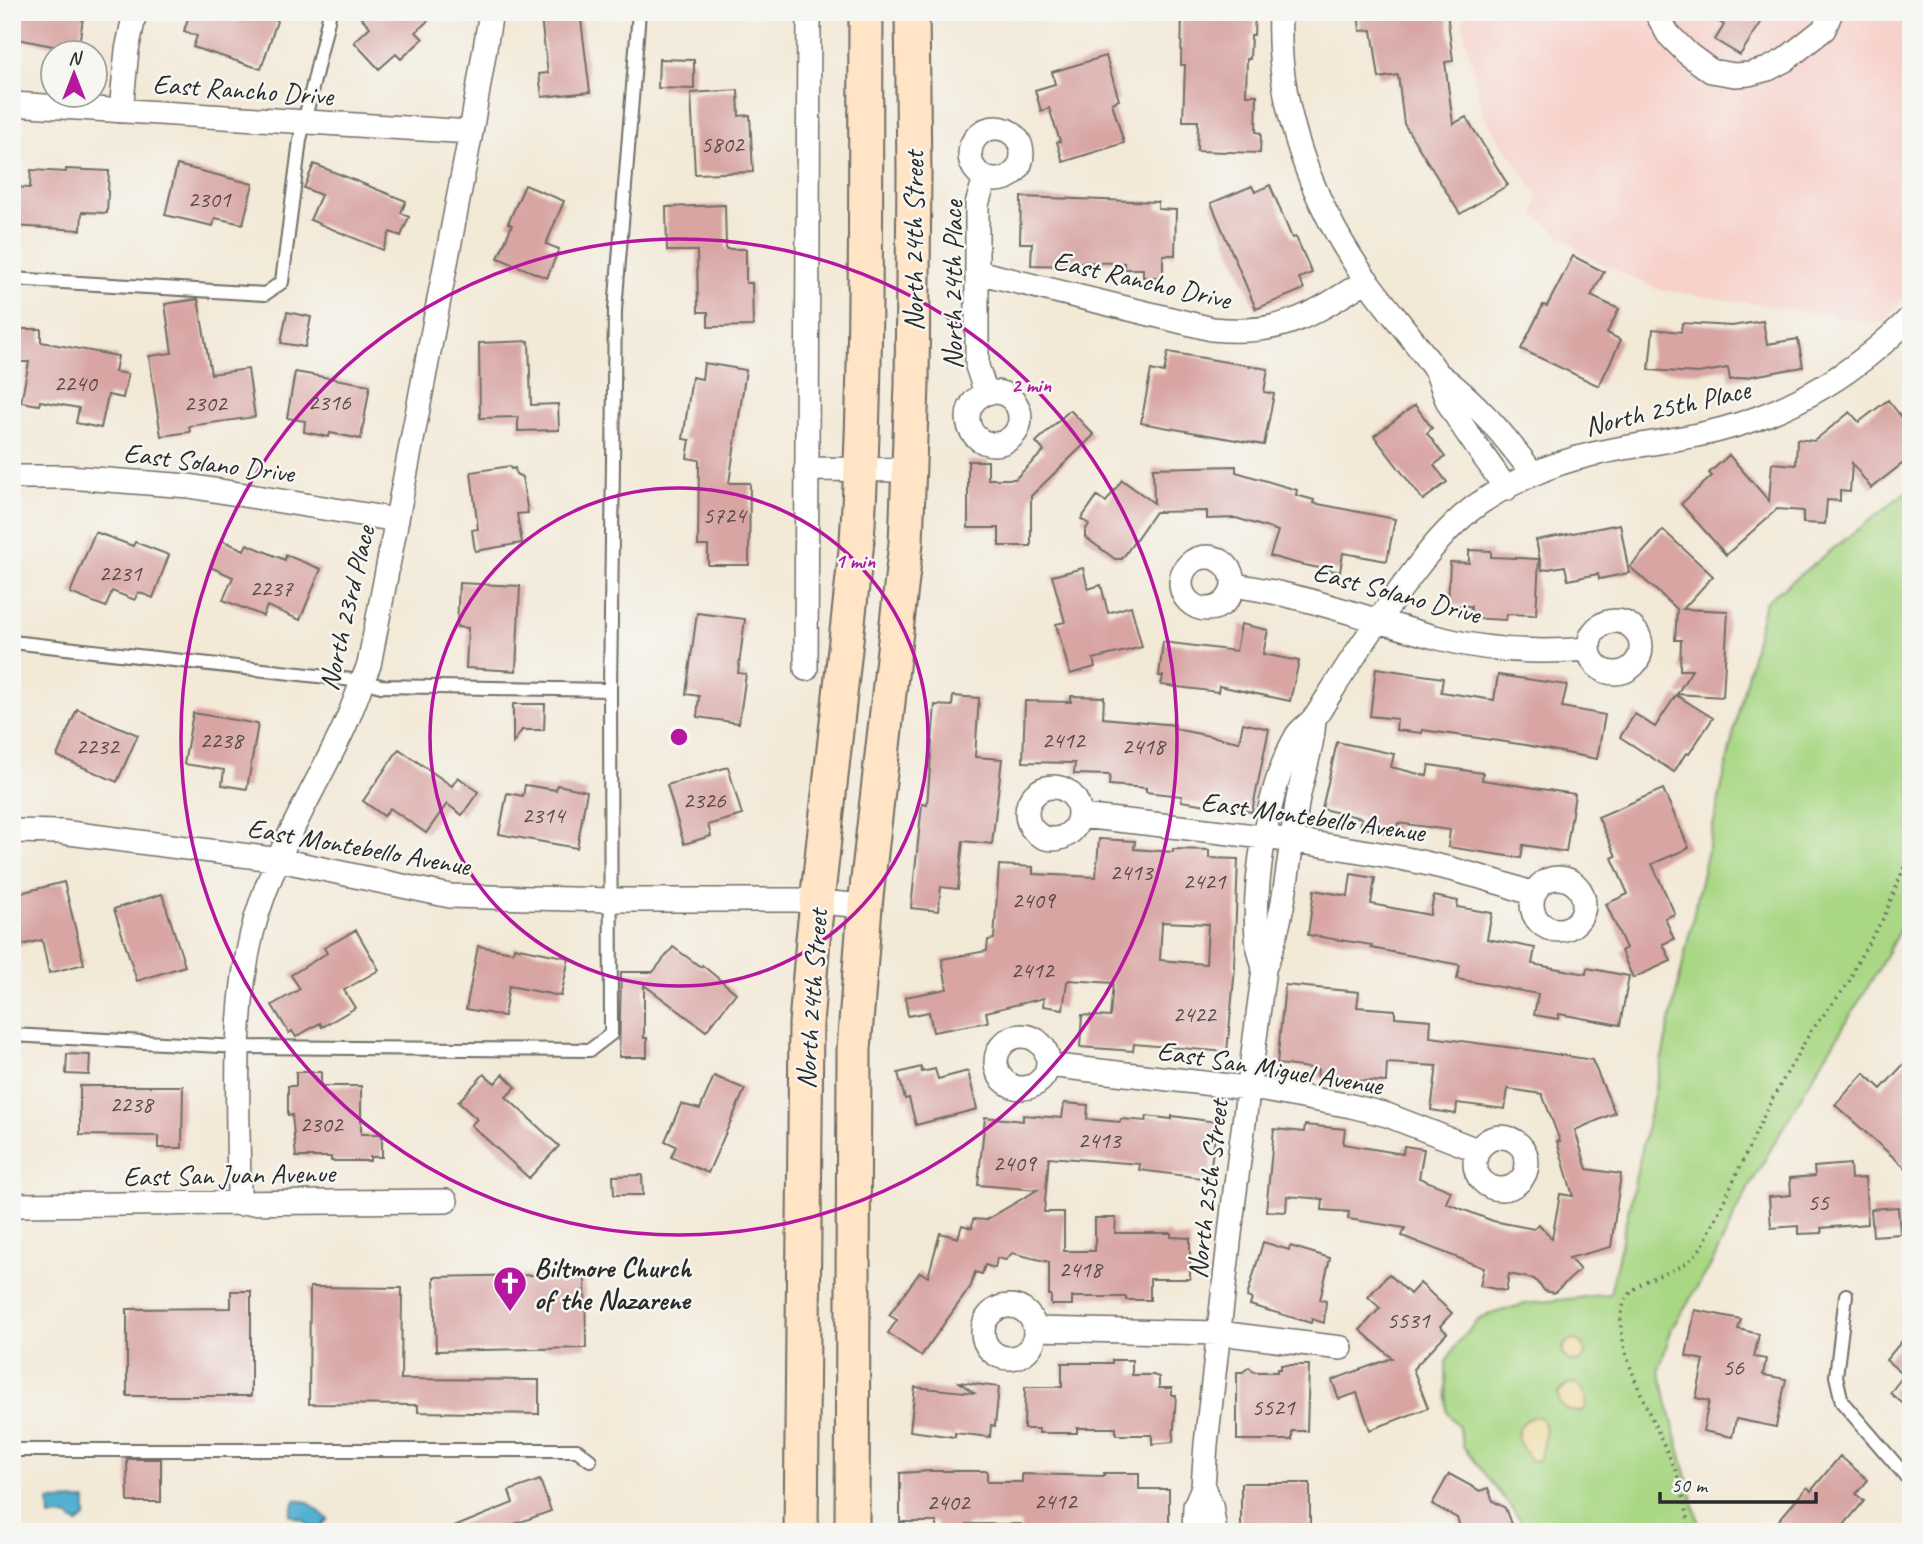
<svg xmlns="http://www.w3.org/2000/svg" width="1923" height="1544" viewBox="0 0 1923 1544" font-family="Caveat,sans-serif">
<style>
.built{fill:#f7d0c9}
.green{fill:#a9d784;stroke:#6a8158;stroke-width:2}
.sand{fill:#eeda9e;stroke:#8c8264;stroke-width:2}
.water{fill:#52b0d0;stroke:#3e6e7e;stroke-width:2}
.building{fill:#d8a5a3;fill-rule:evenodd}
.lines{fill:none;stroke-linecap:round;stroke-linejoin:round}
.lane-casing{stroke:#716e67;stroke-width:16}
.street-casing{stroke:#716e67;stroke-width:26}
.secondary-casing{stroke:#716e67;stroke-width:37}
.path{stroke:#716e67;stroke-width:3.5;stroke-dasharray:2 5;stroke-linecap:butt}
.lane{stroke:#fff;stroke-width:12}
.street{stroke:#fff;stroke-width:23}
.secondary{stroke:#ffe4c6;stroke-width:33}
.ring{fill:none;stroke:#b5179e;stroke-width:3.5}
.labels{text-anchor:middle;stroke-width:5;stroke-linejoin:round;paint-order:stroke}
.number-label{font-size:24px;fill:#564a49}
.street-label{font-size:28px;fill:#2b2b2b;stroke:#f6f6f2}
.poi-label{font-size:28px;font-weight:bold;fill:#2b2b2b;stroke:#f6f6f2;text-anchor:start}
.centre{fill:#b5179e;stroke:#f6f6f2;stroke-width:3.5}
.ring-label{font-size:21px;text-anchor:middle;font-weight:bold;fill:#b5179e;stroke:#f6f6f2;stroke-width:5;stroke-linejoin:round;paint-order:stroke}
</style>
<rect width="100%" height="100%" fill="#f6f6f2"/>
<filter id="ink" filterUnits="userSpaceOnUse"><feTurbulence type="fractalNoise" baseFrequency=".0143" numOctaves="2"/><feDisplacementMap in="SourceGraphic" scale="14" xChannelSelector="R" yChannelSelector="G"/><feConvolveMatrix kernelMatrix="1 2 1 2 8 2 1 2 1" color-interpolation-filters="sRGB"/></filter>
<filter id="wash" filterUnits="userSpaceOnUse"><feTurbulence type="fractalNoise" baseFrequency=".00686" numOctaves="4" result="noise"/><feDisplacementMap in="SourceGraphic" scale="28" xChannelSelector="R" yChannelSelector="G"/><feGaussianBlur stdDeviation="1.57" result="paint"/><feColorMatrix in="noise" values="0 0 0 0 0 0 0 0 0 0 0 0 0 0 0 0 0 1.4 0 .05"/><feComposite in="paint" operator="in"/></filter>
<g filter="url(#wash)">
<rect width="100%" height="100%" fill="#f3e9d7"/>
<!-- built -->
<path class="built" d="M1465 12H1911V290L1882 324 1657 289 1587 257 1535 215 1538 195 1483 115 1463 25Z"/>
<!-- green -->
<path class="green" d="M1911 488V908L1878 970 1806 1088 1748 1189 1711 1265 1672 1328 1659 1370 1701 1532H1530L1463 1446 1459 1427 1447 1412 1446 1362 1458 1342 1478 1320 1488 1315 1524 1304 1610 1294 1736 722 1765 602Z"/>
<!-- sand -->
<path class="sand" d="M1563 1351a11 11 0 1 1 22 0a11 11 0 1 1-22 0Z
M1573 1383C1584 1387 1589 1397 1585 1408L1580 1412 1568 1411 1560 1403 1558 1394 1568 1384Z
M1532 1417H1541C1548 1431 1545 1446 1538 1460L1531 1461C1518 1444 1508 1429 1532 1417Z"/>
<!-- water -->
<path class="water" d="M86 1500V1517L78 1524 67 1516 50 1517 49 1501Z
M295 1500 308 1502 328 1519 317 1531 303 1520 290 1515Z"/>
<g id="blocks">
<!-- building -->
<path class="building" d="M12 12H84L78 51 12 38Z
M190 12H280L261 69 193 47 197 36 184 31Z
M356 12H437L416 32 423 39 401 59 396 54 379 69 354 42 370 27Z
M560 12H580L590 92 542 97 539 74 548 73 541 19 560 16Z
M1182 12H1255L1254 35H1251L1250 59H1247L1246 95H1257L1256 132 1261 133 1260 153 1197 151 1198 121H1183L1185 65H1181Z
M1358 12H1447L1453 61 1445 62 1453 124 1466 117 1508 185 1460 214 1404 124 1398 75 1379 78 1372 30 1360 31Z
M1705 12H1768L1740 55 1715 40 1724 25Z
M1106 56 1119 100 1112 103 1124 143 1063 162 1057 142 1060 141 1049 108 1041 111 1035 90 1055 84 1052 72Z
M659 59 694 60V89L658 88Z
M738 90 739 116 750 115 753 172 695 174 691 93Z
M314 164 406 201 401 213 409 217 401 236 390 232 383 250 310 220 321 195 304 188Z
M177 165 253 184 243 224 215 218 213 226 165 215Z
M66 169 109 171 107 213 82 212 81 230 12 226V187L30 188 31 170 66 172Z
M525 185 564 201 546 244 559 249 547 278 498 258 512 225 508 223Z
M1270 185 1292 238 1296 237 1312 273 1299 278 1304 289 1256 309 1211 203 1252 186 1255 192Z
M1021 197 1158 202V209L1176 210 1175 255H1163V277H1143V269H1124V263L1071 262V266L1031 265 1032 243H1020Z
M725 205 726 249H746V283H752L753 326 708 327V312H698L697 251H667L666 207Z
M1573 256 1604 272 1591 296 1619 309 1607 333 1621 340 1599 386 1521 349 1543 305 1547 306Z
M198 299 211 374 248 369 255 417 189 426 190 432 161 436 149 356 172 353 165 304Z
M287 312 311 317 305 347 281 343Z
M1763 321 1767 344 1798 339 1803 367 1730 380 1728 368 1698 373 1649 370 1653 329 1681 332 1682 323 1732 326Z
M16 329H41V342L118 356 115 372 128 374 123 398 108 395 101 428 76 423 79 408 40 401 39 405 21 402 29 362H16Z
M529 341 531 405 558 404 559 430 518 431V417L480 418 479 343Z
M1168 352 1268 369 1264 392 1274 394 1264 445 1141 423 1151 370 1164 373Z
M704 363 746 370 729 483H750L749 565H708V546H698L699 460 687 458 690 440 683 439 692 377 702 379Z
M295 372 370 385 361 439 330 433 329 437 304 432 305 421 287 418Z
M1888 400 1911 429V457L1871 488 1852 463 1850 492 1840 491V501L1827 500 1825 524 1803 523V511L1777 509 1726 555 1681 504 1712 476 1709 473 1729 455 1769 501 1772 463 1796 465 1797 439 1814 441 1850 412 1859 422Z
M1415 405 1432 428 1427 433 1445 457 1434 465 1447 482 1423 500 1374 436Z
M1070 410 1094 435 1031 496V546H999V528H968V461H988V479H1015L1044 451 1036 442Z
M510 466 511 469 515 468 516 474 522 477 528 513 517 514 522 543 475 551 472 530 478 529 471 472Z
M1236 466V472L1297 490 1296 495 1314 500 1313 503 1395 519 1387 561 1343 553 1340 572 1299 564 1270 556 1278 531 1236 518 1207 519V511L1155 512 1122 559H1115L1085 537V531L1089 524 1081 519 1097 496 1106 502 1122 480 1154 503 1153 468Z
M1620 524 1629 573 1599 579 1598 574 1568 580 1565 566 1542 570 1536 540Z
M1663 530 1713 576 1683 609 1728 611 1723 697 1677 694 1692 670H1680L1681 640H1675L1677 609 1630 567Z
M95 532 133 546 135 542 169 555 153 598 138 592 135 600 112 591 106 607 70 593Z
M221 540 244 550 247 544 285 560 286 555 321 569 300 620 267 606 263 616 223 600 233 577 210 567Z
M1469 550 1491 551V557L1539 559 1536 615 1507 614 1506 620 1470 618 1471 606 1448 605 1450 562 1469 563Z
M1083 568 1088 589 1101 585 1108 613 1131 606 1142 647 1093 659 1095 667 1070 674 1056 624 1065 622 1052 576Z
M459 583 520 586 516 671 466 668 468 628 457 627Z
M697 613 745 619 738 673 746 674 739 723 697 717 699 696 686 694Z
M1241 624 1268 630 1263 654 1299 661 1290 701 1219 686 1218 692 1161 685 1163 676H1159L1163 642 1236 651Z
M1376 668 1443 678 1441 692 1494 700 1498 675 1567 685 1562 707 1605 715 1597 759 1526 745 1422 730V733L1396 730 1397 719 1370 716Z
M1676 695 1713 718 1689 754 1686 753 1674 772 1620 737 1635 714 1655 727Z
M953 696 979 698 975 757 1002 759 992 844 963 841 958 889 941 887 938 911 911 908 922 804 927 805 935 705 952 706Z
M1071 696 1104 697 1103 718 1175 725V729L1239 742 1243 723 1269 729 1252 812 1181 801 1182 796 1146 792V788L1109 785 1110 775 1074 774 1075 763 1023 762 1025 701 1071 702Z
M513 704H545L544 730H522L513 743Z
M77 709 138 735 117 782 57 756Z
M193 713 258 724 247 789 222 785 224 770 184 764Z
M1337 742 1394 754 1391 767 1427 776 1429 765 1483 773 1482 780 1575 794 1566 852 1523 845 1521 858 1448 847 1450 830 1398 823 1395 835 1360 827 1362 818 1322 809Z
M399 749 452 786 458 777 478 792 462 815 447 804 426 833 390 808 384 816 363 801Z
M728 767 742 815 708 825 711 836 684 844 667 785Z
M525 785 556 790 557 785 587 791 577 848 499 834 507 793 523 796Z
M1663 789 1689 848 1652 864 1675 914 1665 918 1674 939 1663 944 1671 961 1633 978 1621 951 1626 948 1606 904 1628 894 1612 858 1616 856 1598 817Z
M1099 839 1135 841 1134 849 1173 852V849L1209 850V858L1238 859 1234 968H1235L1227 1052 1134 1044 1133 1051 1080 1047 1082 1015 1110 1017 1113 983 1069 980 1067 982 1063 1009 1043 1006 1044 998 986 1012 988 1022 933 1032 929 1012 908 1016 905 997 947 989 942 959 987 951 988 940 994 939 999 865 1033 867V874L1096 877ZM1162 922 1208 924 1206 964 1160 960Z
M1351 874 1375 878 1371 904 1430 915 1434 896 1458 901 1457 907 1492 913 1487 939 1535 948 1532 964 1586 974 1587 968 1629 976 1620 1025 1559 1014 1558 1019 1534 1015 1538 994 1457 979 1460 965 1371 948 1372 945 1308 935 1314 890 1348 896Z
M64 882 84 964 49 973 42 940 17 946 15 939 12 940V895Z
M162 894 185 966 137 981 114 909Z
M356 930 379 970 344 990 355 1008 322 1027 320 1023 296 1037 292 1031 289 1033 272 1005 300 989 291 975 327 953 324 948Z
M478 946 513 952 514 947 569 958 561 996 509 986 504 1016 466 1009Z
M673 947 701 967 702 965 736 993 706 1031 644 985V1038H647V1057H619L621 972H653Z
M1285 985 1359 992 1357 1007 1395 1010V1017L1431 1020 1430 1037 1529 1050 1592 1060 1615 1113 1575 1130 1587 1169 1621 1174 1611 1247 1569 1258 1580 1270 1554 1293 1545 1291 1534 1279 1509 1274 1506 1291 1480 1286 1484 1268 1402 1236 1405 1228 1348 1219 1349 1212 1322 1210 1323 1199 1287 1196 1286 1212 1266 1211 1274 1129 1304 1132 1305 1125 1345 1129 1343 1144 1403 1154 1404 1146 1424 1149 1419 1178 1451 1191 1446 1203 1493 1221 1534 1229 1539 1224 1552 1239 1560 1194 1573 1196 1557 1141H1560L1542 1094 1508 1089 1505 1109 1457 1103 1456 1114 1431 1110 1437 1066 1387 1063 1386 1082 1317 1078 1318 1069 1277 1064Z
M67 1054 90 1055 89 1075 66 1074Z
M1911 1056V1173L1835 1105 1864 1073 1881 1089Z
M921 1067 922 1072 935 1069 938 1079 968 1071 977 1109 916 1125 909 1098 905 1099 898 1073Z
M296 1072H321V1086H361V1134H382V1157H370V1161H331V1157H296L292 1115H288V1086H296Z
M484 1074 495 1083 503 1074 516 1087 506 1097 559 1146 529 1178 471 1125 477 1119 458 1102Z
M714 1076 745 1089 708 1173 671 1157 676 1146 665 1141 681 1104 700 1109Z
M80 1086H183L182 1148H158V1136L80 1135Z
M1064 1103 1088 1105 1087 1119 1120 1122 1121 1119 1146 1121 1147 1116 1172 1119V1116L1217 1122 1209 1179 1139 1170 1140 1164 1049 1157 1044 1212H1064V1251H1095V1218H1116L1115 1233H1171V1237L1190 1238V1279H1150V1300H1126V1297H1072V1305H1051V1295H1049V1262L1012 1253 1006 1260 997 1258 995 1268 985 1265 982 1274 975 1272 971 1286 921 1356 888 1333 897 1320 889 1315 920 1272 928 1277 940 1233 958 1238 962 1225 972 1228 973 1219 986 1220 1037 1190 978 1185 985 1117 1023 1121V1115L1062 1118Z
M1850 1164 1851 1179 1865 1178 1868 1224 1821 1228 1822 1233 1798 1234V1226L1771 1228 1769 1197 1791 1195 1790 1178 1815 1176 1814 1167Z
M642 1175 643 1195H614L613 1176Z
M1898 1207 1900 1234 1873 1236 1871 1209Z
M1263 1242 1289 1250 1290 1246 1330 1258 1320 1300 1326 1301 1324 1323 1312 1319 1311 1323 1250 1305 1252 1299 1247 1297Z
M585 1274 586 1348 436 1351 434 1277Z
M1389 1274 1410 1294 1420 1283 1452 1313 1440 1326 1447 1333 1413 1369 1428 1408 1370 1430 1357 1393 1339 1399 1332 1380 1392 1358 1360 1330 1380 1308 1368 1297Z
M310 1287 402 1288 401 1379 539 1380V1414L418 1412V1405L309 1404Z
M231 1291H251V1396H127V1309L231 1308Z
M1695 1310 1741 1319 1738 1329 1759 1334 1754 1357 1766 1359 1763 1375 1786 1379 1776 1427 1736 1419 1732 1437 1703 1431 1709 1401 1696 1398 1704 1360 1686 1356Z
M1911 1330V1410L1890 1393 1904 1375 1886 1360Z
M1112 1360H1132V1375H1153L1159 1377V1388H1172V1395H1176L1173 1442 1152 1444V1435H1116V1428H1077V1433H1039V1429H1024L1025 1387H1062V1363H1112Z
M1281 1365H1309L1307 1431H1292V1440H1237V1372H1243L1249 1367 1254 1372H1277V1369H1281Z
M959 1382 999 1387 995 1426 991 1425 990 1437 955 1433V1437L910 1431 915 1387 974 1393Z
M1840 1456 1868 1480 1856 1494 1864 1501 1838 1532H1769L1807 1487 1811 1491Z
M127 1459H161V1502H128Z
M931 1471H987V1482H1022V1474L1104 1476V1473H1139V1489H1169V1532H1020L1021 1524H967V1531H937V1522H900V1473Z
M1449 1474 1480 1491 1488 1488 1493 1501 1505 1508 1514 1532H1462L1457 1518 1432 1504Z
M540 1480 551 1511 515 1524 519 1532H442L513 1503 509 1491Z
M1241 1483H1310V1532H1241Z"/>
</g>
</g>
<g filter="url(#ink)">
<use href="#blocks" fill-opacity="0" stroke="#716e67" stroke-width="2"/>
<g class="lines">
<!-- lane casing -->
<g class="lane-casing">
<path id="lane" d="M12 279 265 294 282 282 300 140 330 12
M12 642 362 681 381 686 610 690
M12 1035 239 1047 590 1050 611 1034 610 690 615 310 639 12
M1846 1295 1836 1376 1842 1402 1911 1482
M12 1450H577L590 1460"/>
</g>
<!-- street casing -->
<g class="street-casing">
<path id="street" d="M1280 12C1276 108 1312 204 1367 281 1389 311 1414 339 1435 370 1441 379 1442 390 1447 400 1463 431 1487 459 1506 489
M1656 12 1668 34 1688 54 1711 71 1735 75 1749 74 1768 69 1785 60 1824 29 1831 12
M12 104 471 132
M121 111 127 50 135 12
M970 154a26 26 0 1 1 52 0a26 26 0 1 1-52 0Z
M985 178 977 204V366L986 393
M977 272 1212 329C1281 336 1310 316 1367 280
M1437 373C1475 400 1505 436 1533 474
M968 418a26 26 0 1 1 52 0a26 26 0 1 1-52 0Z
M806 469 909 470
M12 477H67L189 486 397 520
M1181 583a26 26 0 1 1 52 0a26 26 0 1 1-52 0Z
M1233 585C1307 595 1368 620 1439 638 1487 651 1540 653 1588 649
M1589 647a26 26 0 1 1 52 0a26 26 0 1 1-52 0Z
M806 669 809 12
M1027 813a26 26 0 1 1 52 0a26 26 0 1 1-52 0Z
M1080 816C1156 824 1233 833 1309 843 1386 854 1460 867 1533 894
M12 831 61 832 280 860 450 896 611 900H796L865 906
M1532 904a26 26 0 1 1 52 0a26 26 0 1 1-52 0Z
M1264 969C1262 959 1258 948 1257 938 1253 883 1268 785 1296 737 1300 729 1309 725 1314 718 1319 713 1322 706 1326 700 1353 657 1381 615 1412 574 1430 550 1449 526 1473 508 1490 495 1513 483 1533 474 1593 446 1660 446 1723 429 1797 409 1856 372 1911 317
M996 1062a26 26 0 1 1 52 0a26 26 0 1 1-52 0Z
M1048 1065 1264 1090 1351 1106 1387 1115 1477 1150
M1475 1163a26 26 0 1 1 52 0a26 26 0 1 1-52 0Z
M239 1204C239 1114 231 1021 252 933 269 864 310 797 341 734 352 711 359 688 369 665L471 132 491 12
M12 1205 446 1201
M983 1332a26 26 0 1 1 52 0a26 26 0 1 1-52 0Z
M1035 1329 1219 1333 1341 1348
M1203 1487 1211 1505 1215 1532
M1194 1532 1195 1506 1203 1487 1206 1444 1234 1199 1264 969C1286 915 1288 861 1297 804 1302 775 1313 748 1314 718"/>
</g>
<!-- secondary casing -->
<g class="secondary-casing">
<path id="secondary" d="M801 1532 806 1024 813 939 857 541C868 365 865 188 866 12
M852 1532 854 1049 865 906 906 543 912 385 914 173 912 12"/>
</g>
<!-- path -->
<path class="path" d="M1691 1532C1687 1513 1683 1493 1677 1475 1663 1436 1607 1342 1624 1304 1636 1276 1667 1277 1689 1261 1694 1257 1699 1250 1703 1245L1771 1101 1811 1031 1848 984 1859 959 1884 917 1905 865 1911 859"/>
<!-- lane -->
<use href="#lane" class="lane"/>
<!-- street -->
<use href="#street" class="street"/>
<!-- secondary -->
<use href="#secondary" class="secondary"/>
</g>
</g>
<!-- distance rings -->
<g class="ring">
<circle cx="679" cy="737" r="249"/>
<circle cx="679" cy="737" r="498"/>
</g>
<!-- icons -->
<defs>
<g id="church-pin" transform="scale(1.75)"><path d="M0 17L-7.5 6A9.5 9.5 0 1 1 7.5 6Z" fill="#b5179e" stroke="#f6f6f2"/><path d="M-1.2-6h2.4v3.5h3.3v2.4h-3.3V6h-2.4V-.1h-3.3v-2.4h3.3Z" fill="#fff"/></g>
</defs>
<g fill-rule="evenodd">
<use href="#church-pin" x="510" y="1283"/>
</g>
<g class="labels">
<!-- number labels -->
<g class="number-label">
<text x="722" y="152">5802</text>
<text x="209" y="207">2301</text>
<text x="75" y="391">2240</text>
<text x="329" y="410">2316</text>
<text x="205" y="411">2302</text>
<text x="724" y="523">5724</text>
<text x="120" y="581">2231</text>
<text x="271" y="596">2237</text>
<text x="221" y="748">2238</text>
<text x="1063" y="748">2412</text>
<text x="97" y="754">2232</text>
<text x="1143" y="754">2418</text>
<text x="704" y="808">2326</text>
<text x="543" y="823">2314</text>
<text x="1131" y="880">2413</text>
<text x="1204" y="889">2421</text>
<text x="1033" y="908">2409</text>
<text x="1032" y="978">2412</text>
<text x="1194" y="1022">2422</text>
<text x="131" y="1112">2238</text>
<text x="321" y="1132">2302</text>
<text x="1099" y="1148">2413</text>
<text x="1014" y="1171">2409</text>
<text x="1818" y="1210">55</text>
<text x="1080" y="1277">2418</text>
<text x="1408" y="1328">5531</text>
<text x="1733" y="1375">56</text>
<text x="1273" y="1415">5521</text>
<text x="1055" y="1509">2412</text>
<text x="948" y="1510">2402</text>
</g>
<!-- street labels -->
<g class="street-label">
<text transform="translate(243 89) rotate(4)" y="10">East Rancho Drive</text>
<text transform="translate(913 241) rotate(-90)" y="10">North 24th Street</text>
<text transform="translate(1142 279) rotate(13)" y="10">East Rancho Drive</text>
<text transform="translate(952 285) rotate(-90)" y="10">North 24th Place</text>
<text transform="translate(1667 407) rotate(-13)" y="10">North 25th Place</text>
<text transform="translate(209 462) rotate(7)" y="10">East Solano Drive</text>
<text transform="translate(1397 592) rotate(15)" y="10">East Solano Drive</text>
<text transform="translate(346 608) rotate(-77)" y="10">North 23rd Place</text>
<text transform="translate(1313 816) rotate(8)" y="10">East Montebello Avenue</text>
<text transform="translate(359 846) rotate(10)" y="10">East Montebello Avenue</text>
<text transform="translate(811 999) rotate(-86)" y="10">North 24th Street</text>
<text transform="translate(1270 1067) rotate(9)" y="10">East San Miguel Avenue</text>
<text transform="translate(229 1174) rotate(-1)" y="10">East San Juan Avenue</text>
<text transform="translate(1207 1189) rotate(-83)" y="10">North 25th Street</text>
</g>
<!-- poi labels -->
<g class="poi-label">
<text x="534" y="1277">Biltmore Church<tspan x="534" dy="32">of the Nazarene</tspan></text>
</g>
</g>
<circle cx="679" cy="737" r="10" class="centre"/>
<g class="ring-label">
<text x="1031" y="392">2 min</text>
<text x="855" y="568">1 min</text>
</g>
<!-- margin -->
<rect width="1923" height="1544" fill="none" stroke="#f6f6f2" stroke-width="42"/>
<!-- north arrow -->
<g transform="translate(74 74)"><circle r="33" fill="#f6f6f2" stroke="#a5a5a2" stroke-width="2"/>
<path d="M0-5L12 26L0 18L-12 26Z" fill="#b5179e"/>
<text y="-10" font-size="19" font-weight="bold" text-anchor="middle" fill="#2b2b2b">N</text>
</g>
<!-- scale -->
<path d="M1660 1492v10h156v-10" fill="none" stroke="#2b2b2b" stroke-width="3.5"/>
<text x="1671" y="1492" font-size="21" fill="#2b2b2b" stroke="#f6f6f2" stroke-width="5" paint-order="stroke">50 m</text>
</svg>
